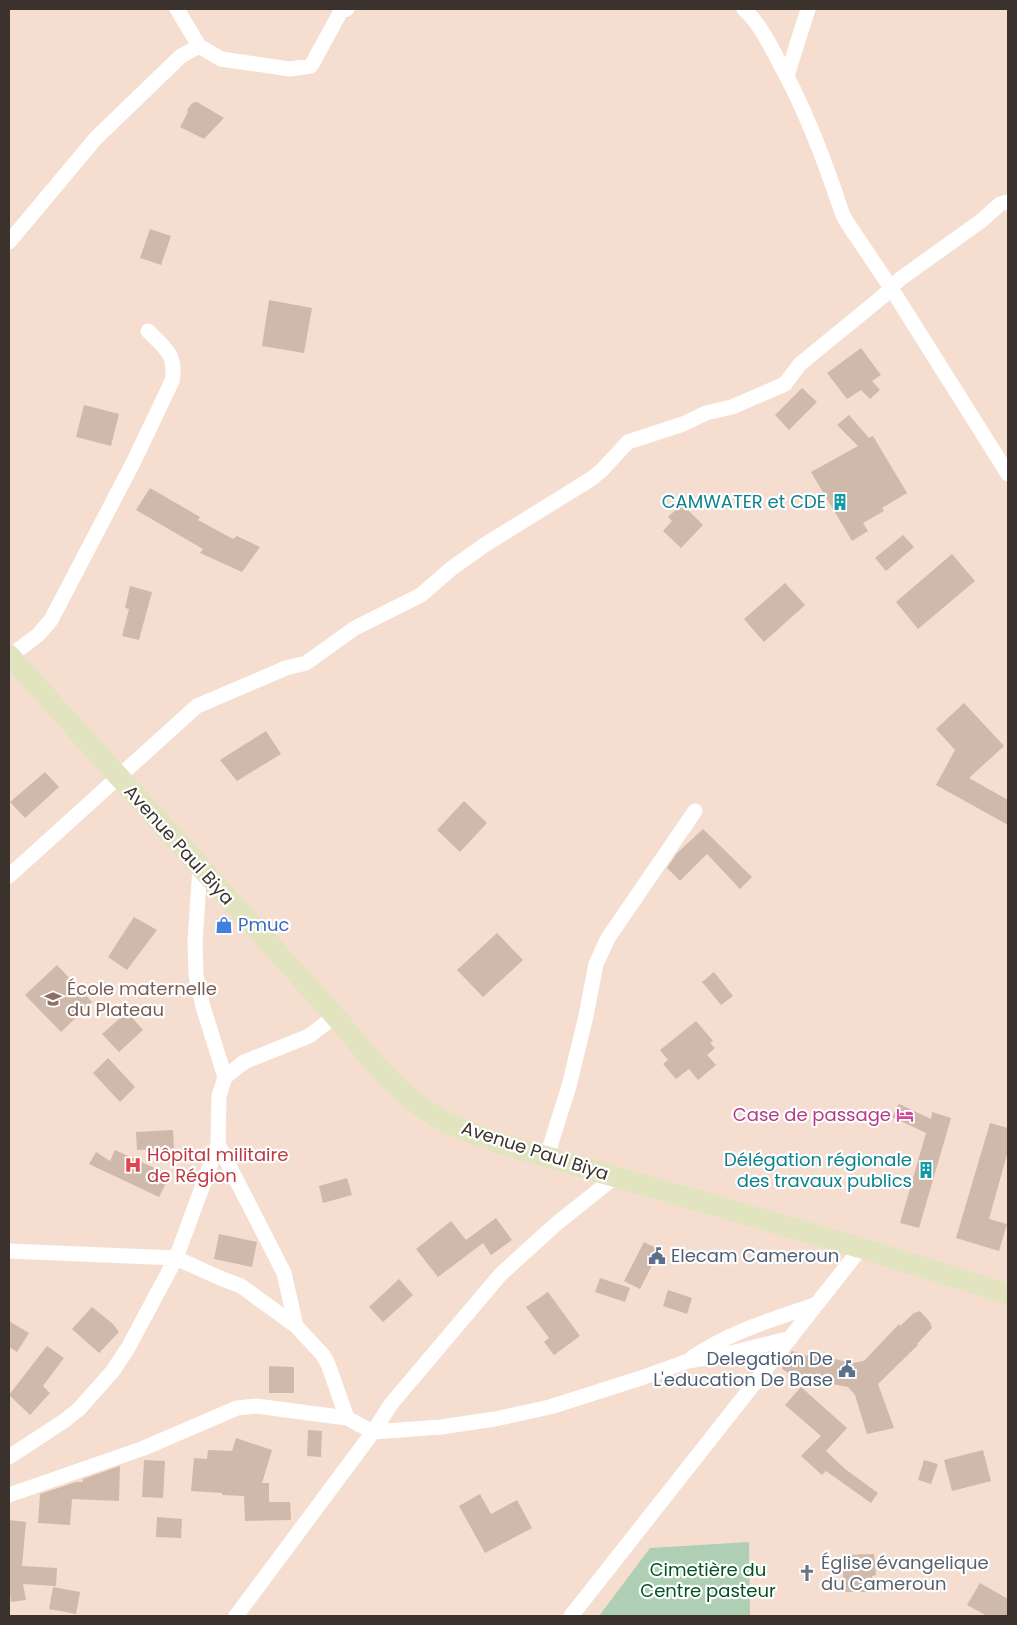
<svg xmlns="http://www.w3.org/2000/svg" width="1017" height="1625" viewBox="0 0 1017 1625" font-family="Poppins,sans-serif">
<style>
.green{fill:#afcfb4}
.building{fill:#cfb9ab}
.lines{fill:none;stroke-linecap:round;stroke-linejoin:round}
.minor{stroke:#fff;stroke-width:15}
.secondary{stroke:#e1e4bf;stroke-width:21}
.labels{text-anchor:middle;stroke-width:4.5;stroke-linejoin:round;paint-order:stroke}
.culture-label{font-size:18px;fill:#0d838f;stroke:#fff;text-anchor:end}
.street-label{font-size:18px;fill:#3b322d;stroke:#fff}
.shop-label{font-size:18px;fill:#366cbe;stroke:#fff;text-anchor:start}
.education-label{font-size:18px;fill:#785e54;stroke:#fff;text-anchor:start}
.hotel-label{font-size:18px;fill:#b23c85;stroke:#fff;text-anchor:end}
.health-label{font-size:18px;fill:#be3a42;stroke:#fff;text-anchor:start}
.service-label{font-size:18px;fill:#4e5e75;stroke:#fff;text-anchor:start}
.worship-label{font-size:18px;fill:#5b616d;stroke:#fff;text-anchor:start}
.park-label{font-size:18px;fill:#005220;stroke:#fff}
</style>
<rect width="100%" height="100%" fill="#f5decf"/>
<!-- green -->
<path class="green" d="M749 1542 750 1616H599L650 1548Z"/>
<!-- building -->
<path class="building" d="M197 102 224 118 204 139 180 127 188 112 187 110 192 103Z
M150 229 171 236 161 265 140 258Z
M269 300 312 308 304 353 262 346Z
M861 348 881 375 872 381 880 390 870 399 861 390 847 399 827 373Z
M802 388 817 402 789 430 775 415Z
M84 405 119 414 111 446 76 437Z
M849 415 869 438 873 436 907 493 882 508 884 511 863 523 868 531 852 541 811 472 858 446 837 425Z
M150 488 200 517 198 520 233 539 237 536 260 547 242 572 200 553 203 549 136 510Z
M682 504 703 525 681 548 663 531 672 521 668 517Z
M903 535 914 547 886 571 875 558Z
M952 554 975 581 918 629 896 602Z
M785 583 805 605 764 642 744 619Z
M130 586 152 592 139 640 122 636 129 609 125 608Z
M964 703 1004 746 969 778 1008 800V825L936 785 955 750 936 729Z
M266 731 281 754 237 781 220 760Z
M45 772 59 787 25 818 10 802Z
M464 801 487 823 460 852 437 830Z
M703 829 752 877 740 889 707 854 680 881 667 868 677 853Z
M134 917 157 930 127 970 108 957Z
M497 933 523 960 483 997 457 970Z
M57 965 92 1002 61 1032 25 995Z
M714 972 733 996 721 1005 702 982Z
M127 1012 143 1030 119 1052 102 1034Z
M696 1021 713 1041 710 1043 715 1048 707 1055 716 1065 698 1080 689 1069 676 1079 663 1064 668 1060 660 1050Z
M108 1058 135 1087 120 1102 93 1073Z
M899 1104 931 1119 932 1112 951 1118 919 1228 900 1223 926 1133 892 1117Z
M990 1123 1008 1128V1151L989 1219 1007 1224 999 1251 956 1238Z
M173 1130 174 1148 137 1150 136 1132Z
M115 1150 170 1175 159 1197 89 1164 96 1152 110 1161Z
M347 1178 352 1195 323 1203 319 1186Z
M496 1218 512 1240 491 1255 483 1243 438 1277 416 1249 451 1221 466 1240Z
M219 1234 257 1242 252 1267 214 1259Z
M644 1242 660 1250 640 1289 624 1281Z
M600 1278 630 1288 625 1302 595 1292Z
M399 1279 413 1295 383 1322 369 1307Z
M668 1290 692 1298 687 1314 663 1306Z
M548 1292 580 1336 554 1355 544 1342 549 1338 526 1307Z
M92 1307 113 1324 119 1332 99 1353 72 1329Z
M920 1311 930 1322 932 1328 917 1344 918 1345 878 1384 894 1428 867 1434 855 1395 848 1387 794 1377 782 1369 785 1360 792 1351 808 1356 809 1353 852 1363 864 1361 899 1324 900 1326 914 1313Z
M9 1321 29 1333 17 1352 9 1347Z
M47 1346 64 1358 43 1386 50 1393 30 1415 9 1395Z
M269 1366 294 1367V1393H269Z
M801 1387 847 1428 826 1451 845 1469 878 1493 871 1503 826 1471 822 1475 801 1456 821 1436 785 1405Z
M308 1430 322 1431 321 1457 307 1456Z
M236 1438 272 1450 262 1483H269V1502H290L291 1520 245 1521 244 1496 222 1495V1493L191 1491 194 1458 207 1459 208 1450 232 1451Z
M983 1450 991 1481 952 1491 944 1460Z
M144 1460 165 1461 163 1498 142 1497Z
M924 1460 938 1464 931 1484 918 1480Z
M120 1466 119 1501 72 1499 70 1525 38 1523 40 1494 76 1482H83V1479Z
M480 1494 491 1514 517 1500 532 1528 485 1553 459 1506Z
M157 1517 182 1519 181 1538 156 1537Z
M9 1520 26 1522 22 1566 57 1568 56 1586 23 1584 26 1600 11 1602 9 1587Z
M874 1554 876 1575 872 1576 873 1587 867 1592H844L842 1555Z
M980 1583 1008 1599V1616H987L967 1605Z
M53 1587 80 1592 76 1614 49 1609Z"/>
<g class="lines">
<!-- minor -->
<path class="minor" d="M177 9 199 46
M744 9C759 23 768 41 778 60 805 108 825 161 842 213L848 224 891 288 1008 474
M787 76 808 9
M9 242 96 138 181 56 199 46 221 59 290 69 311 66 341 11 347 9
M10 656 38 635 51 620 134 461 172 381C177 355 165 348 148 331
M9 876 197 706 286 668 306 663 355 628 421 595 452 568 486 544 591 479 602 470 628 442 683 424 706 413 732 407 785 384 800 364 882 297 900 279 981 221 1000 204 1008 202
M225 1077 244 1062 309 1036 335 1016
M218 1144 284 1273 296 1326
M547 1156 569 1086 586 1016 596 964 608 938 695 811
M9 1251 176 1258 220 1278 241 1286 296 1326 323 1355 328 1364 347 1418
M693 1357C734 1330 772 1320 817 1304
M9 1457 64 1421 79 1409 112 1372 128 1348 176 1258 218 1144 219 1096 225 1077 203 1007 196 975 195 942 200 867
M9 1495 144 1448 237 1408 256 1406 347 1418 373 1432 441 1427 495 1419 550 1407 644 1377 688 1361 719 1356 791 1338
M236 1616 373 1432 391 1404 501 1274 556 1224 615 1177
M571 1616 861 1248"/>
<!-- secondary -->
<path class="secondary" d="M9 655 335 1016C367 1055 400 1099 446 1122 462 1130 480 1135 496 1142L861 1248 1008 1294"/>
</g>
<!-- icons -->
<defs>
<g id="building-bare" transform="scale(1.35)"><path d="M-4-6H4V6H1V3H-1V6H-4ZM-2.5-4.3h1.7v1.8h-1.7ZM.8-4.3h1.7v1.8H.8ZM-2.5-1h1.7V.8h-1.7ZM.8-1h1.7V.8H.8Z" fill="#0f9aa8" stroke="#fff" stroke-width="2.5" paint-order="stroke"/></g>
<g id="shop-bare" transform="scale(1.35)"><path d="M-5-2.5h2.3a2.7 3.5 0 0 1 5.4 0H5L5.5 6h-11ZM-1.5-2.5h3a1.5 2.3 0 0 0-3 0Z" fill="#3f7fe0" stroke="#fff" stroke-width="2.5" paint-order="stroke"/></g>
<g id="school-bare" transform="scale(1.35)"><path d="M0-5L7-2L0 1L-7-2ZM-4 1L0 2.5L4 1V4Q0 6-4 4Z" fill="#8d6e63" stroke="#fff" stroke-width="2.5" paint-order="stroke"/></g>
<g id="hotel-bare" transform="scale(1.35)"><path d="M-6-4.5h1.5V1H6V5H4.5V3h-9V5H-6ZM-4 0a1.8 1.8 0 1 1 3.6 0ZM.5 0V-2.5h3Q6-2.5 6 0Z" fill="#d1479c" stroke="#fff" stroke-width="2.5" paint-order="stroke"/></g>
<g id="hospital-bare" transform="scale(1.35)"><path d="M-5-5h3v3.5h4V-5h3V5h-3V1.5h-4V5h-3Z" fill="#e0444e" stroke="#fff" stroke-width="2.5" paint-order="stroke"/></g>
<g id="civic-bare" transform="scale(1.35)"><path d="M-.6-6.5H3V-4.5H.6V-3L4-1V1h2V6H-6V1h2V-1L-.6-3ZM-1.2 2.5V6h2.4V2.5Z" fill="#5c6f8a" stroke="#fff" stroke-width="2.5" paint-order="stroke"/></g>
<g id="church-bare" transform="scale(1.35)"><path d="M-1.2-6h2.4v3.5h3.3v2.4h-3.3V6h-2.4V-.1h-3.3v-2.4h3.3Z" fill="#6b7280" stroke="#fff" stroke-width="2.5" paint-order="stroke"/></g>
</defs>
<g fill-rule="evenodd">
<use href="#building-bare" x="840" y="502"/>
<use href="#shop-bare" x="224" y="925"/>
<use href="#school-bare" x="53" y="999"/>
<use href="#hotel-bare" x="905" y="1115"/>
<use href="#hospital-bare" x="133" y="1165"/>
<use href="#building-bare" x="926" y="1170"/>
<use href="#civic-bare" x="657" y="1256"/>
<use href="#civic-bare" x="847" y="1369"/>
<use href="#church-bare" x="807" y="1573"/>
</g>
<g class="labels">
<!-- culture labels -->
<g class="culture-label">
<text x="826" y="508">CAMWATER et CDE</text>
<text x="912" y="1166">Délégation régionale<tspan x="912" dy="21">des travaux publics</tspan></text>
</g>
<!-- street labels -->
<g class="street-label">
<text transform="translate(179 845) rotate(48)" y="6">Avenue Paul Biya</text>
<text transform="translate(535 1151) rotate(18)" y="6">Avenue Paul Biya</text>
</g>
<!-- shop labels -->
<g class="shop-label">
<text x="238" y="931">Pmuc</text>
</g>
<!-- education labels -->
<g class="education-label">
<text x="67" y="995">École maternelle<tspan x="67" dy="21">du Plateau</tspan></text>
</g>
<!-- hotel labels -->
<g class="hotel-label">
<text x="891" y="1121">Case de passage</text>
</g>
<!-- health labels -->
<g class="health-label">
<text x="147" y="1161">Hôpital militaire<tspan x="147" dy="21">de Région</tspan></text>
</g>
<!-- service labels -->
<g class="service-label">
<text x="671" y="1262">Elecam Cameroun</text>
<text x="833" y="1365" text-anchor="end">Delegation De<tspan x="833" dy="21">L'education De Base</tspan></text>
</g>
<!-- worship labels -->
<g class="worship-label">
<text x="821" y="1569">Église évangelique<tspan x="821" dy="21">du Cameroun</tspan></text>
</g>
<!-- park labels -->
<g class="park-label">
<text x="708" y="1576">Cimetière du<tspan x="708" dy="21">Centre pasteur</tspan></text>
</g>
</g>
<!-- border -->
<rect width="1017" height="1625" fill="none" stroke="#3b322d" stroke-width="20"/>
</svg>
